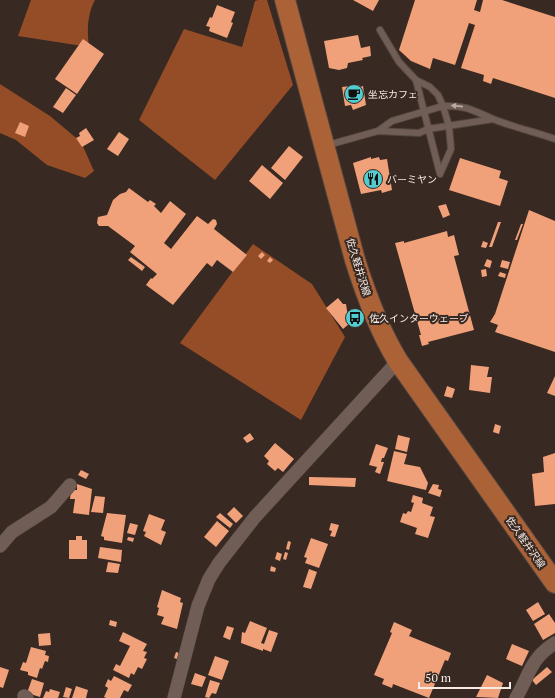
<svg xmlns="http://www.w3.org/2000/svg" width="555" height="698" viewBox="0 0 555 698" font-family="'PT Serif','Noto Sans JP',serif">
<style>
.forest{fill:#954d27}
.building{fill:#f1a17a}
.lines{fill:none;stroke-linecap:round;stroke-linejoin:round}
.service-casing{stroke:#534540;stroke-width:8}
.minor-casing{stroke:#534540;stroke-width:14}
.primary-casing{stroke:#534540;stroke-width:22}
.service{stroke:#705e56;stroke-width:6}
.minor{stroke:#705e56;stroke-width:13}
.primary{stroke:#ac6237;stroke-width:20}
.oneway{fill:#baaca5}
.labels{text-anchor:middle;stroke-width:4;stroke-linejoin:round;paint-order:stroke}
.poi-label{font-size:10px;fill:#f6ebe6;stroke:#382922;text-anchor:start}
.street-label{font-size:10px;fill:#f6ebe6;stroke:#382922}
</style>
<rect width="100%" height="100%" fill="#382922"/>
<!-- forest -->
<path class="forest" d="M31 0H95C87 14 87 32 89 47L18 36Z
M258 0H267L293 85 215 180 139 120 184 29 242 47 255 1Z
M0 84 50 116 81 142 94 171 85 178 47 165 16 140 0 133Z
M253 244 312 284 345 337 301 420 180 343Z"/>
<!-- building -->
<path class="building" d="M353 0H379L373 11Z
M415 0H477L474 10 480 12 483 0H502L555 17V98L493 78 491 84 483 81 484 75 461 68 475 25 469 23 455 65 433 58 430 69 411 61 399 50Z
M217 5 235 12 231 22 233 23 227 38 209 31 210 27 206 26 210 17 212 18Z
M358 35 361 48 370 46 371 56 362 58 363 60 348 63 347 68 339 70 329 68 324 41Z
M83 39 104 54 77 94 55 79Z
M359 85 360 87 363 86 366 105 353 110 351 105 345 106 342 87Z
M66 88 76 95 63 113 53 107Z
M20 122 29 126 25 137 15 133Z
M86 128 94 140 82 147 76 138 80 136 79 133Z
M119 132 129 139 118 156 107 149Z
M289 146 303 157 285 180 271 168Z
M371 157V159L379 157 380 160 387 159 392 190 382 193 381 190 361 194 353 163Z
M460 158 501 171 499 178 508 181 500 206 449 190Z
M262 165 283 183 270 199 249 181Z
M129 188 148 202 150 200 156 204 154 206 161 213 170 201 186 214 164 243 171 249 197 216 208 224 213 219 216 220 217 224 214 229 247 255 233 272 217 260 212 267 207 263 173 305 146 285 151 278 152 279 157 274 130 252 135 246 108 226H99L97 223 98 217 107 215 113 200 120 194 126 192Z
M446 204 450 215 443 218 438 206Z
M529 210 555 221V352L495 332 498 325 490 322 495 314Z
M498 222H501L492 247H489Z
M521 224H523L517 240H515Z
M447 231 448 237 454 235 459 255 454 256 474 330 428 342 429 344 422 346 419 335H421L395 243 404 241V243Z
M483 241 488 243 486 248 481 247Z
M262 252 265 255 261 259 258 256Z
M131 257 145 267 142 271 128 260Z
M270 257 273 260 270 263 267 261Z
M487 259 492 261 490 268 484 266Z
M502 260 510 262 508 269 500 267Z
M486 269 487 276 482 277 481 270Z
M500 272 506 274 505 278 498 276Z
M338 298 343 304H346L349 324 343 329 326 308Z
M471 365 489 367 487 377H492L490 393 469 390Z
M555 376V396L547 393Z
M447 386 455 389 452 398 444 396Z
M495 424 501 426 499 434 493 432Z
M250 433 254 439 247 443 243 438Z
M398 435 410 438 407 452 395 449Z
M275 443 294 459 283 472 278 468 275 471 267 464 269 461 264 456Z
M376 444 388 448 384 458H382L381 462H384L380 474 375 472 377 467 369 465Z
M394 451 407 454 404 464 420 467 428 483 426 490 387 481Z
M555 453V504L535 506 532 474 544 472 543 457Z
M81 470 89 474 86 479 78 475Z
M309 477 356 478 355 487 309 485Z
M77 484 92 489 89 515 73 513 75 499H70L71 490H77Z
M433 484 439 485 438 489 442 490 440 497 428 493Z
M413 495 423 498 422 503 433 507 430 516 435 517 428 538 415 534 417 528 400 522 403 513 406 514 408 511 411 512 414 503 411 502Z
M95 496 105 497 103 513 91 512Z
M234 507 243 516 236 523 227 514Z
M107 513 126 515 122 543 104 540V537L101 536Z
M220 513 233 524 230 528 216 517Z
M149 514 165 520 161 530 166 532 161 545 144 536 146 532 143 531Z
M217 521 229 531 216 547 204 537Z
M130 523 138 525 135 535 127 533Z
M331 523 339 525 335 537 330 536 332 531 329 530Z
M76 536H82V540H87V559H69V540H76Z
M128 537 134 538 133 542 127 540Z
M311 538 328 544 319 568 305 563 307 558 304 557Z
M288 541 291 542 289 550 286 549Z
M100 547 122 550 121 562 98 558Z
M277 552 282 554 280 561 275 559Z
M285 552 288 553 286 560 283 559Z
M108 562 120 564 118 573 106 572Z
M271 566 276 568 275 572 270 571Z
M309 569 317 572 311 589 303 587Z
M162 590 181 598 180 602 183 603 177 629 161 624 164 617 157 615 159 608 157 607Z
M538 602 545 614 533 621 526 610Z
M549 614 555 623V633L543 640 534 624Z
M110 620 117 622 116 627 109 625Z
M250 621 267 628 261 643 264 644 269 630 278 633 271 652 263 649V651L241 643 242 632 245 633Z
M394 622 412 630 409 636 451 653 448 661 445 660 429 698 393 684 392 688 382 684 384 679 374 675 392 633 390 632Z
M227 626 234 628 230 640 223 637Z
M123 632 147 644 143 651 147 652 144 658 147 659 142 669 138 667 134 675 131 673 129 678 113 670 116 664 120 666 130 646 119 641Z
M50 633 51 645 39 646 38 634Z
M512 644 529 651 522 666 506 659Z
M31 647 46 651 45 655 49 656 48 662 45 661 42 669 40 668 37 678 28 675V672L20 670 23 662 26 663Z
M176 652 179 653 177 659 174 658Z
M215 656 229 661 222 680 208 675Z
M0 667 9 670 3 688 0 687Z
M547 667 552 672 536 685 532 680Z
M195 673 206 677 202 687 191 684Z
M487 675 503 683 498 698 476 697Z
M114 676 132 685 128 692 124 690 120 698H106L104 697 108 688 105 686 108 679 111 681Z
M32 679 44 683 40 697 27 693Z
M210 680 220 683 216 694 212 693 209 698 205 697Z
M76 686 88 690 86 698H72Z
M66 687 72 689 69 698 63 697Z
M50 689 60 692 58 698H43L46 691 49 692Z"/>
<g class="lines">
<!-- service casing -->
<g class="service-casing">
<path id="service" d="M380 30 399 62 416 80 430 87 438 95 443 106 449 126 451 149 440 174
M416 80 440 174
M378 131 419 133 428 129 493 119
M328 145 378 131 392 121 443 106C466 105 474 111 493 119 513 127 535 132 555 139"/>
</g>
<!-- minor casing -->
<g class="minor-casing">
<path id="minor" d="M0 546 12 532 51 507 70 485
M24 696 27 698
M174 698 198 606 209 579 219 563 255 517 398 361
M516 698C530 674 530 659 555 643"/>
</g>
<!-- primary casing -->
<g class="primary-casing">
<path id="primary" d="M285 0 355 260C366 295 379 330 398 361L555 583"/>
</g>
<!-- service -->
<use href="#service" class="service"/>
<!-- minor -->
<use href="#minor" class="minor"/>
<!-- primary -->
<use href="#primary" class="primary"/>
</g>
<!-- one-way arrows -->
<defs><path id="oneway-solid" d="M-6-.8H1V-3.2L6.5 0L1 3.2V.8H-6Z"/></defs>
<use class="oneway" href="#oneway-solid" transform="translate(457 106) rotate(-174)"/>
<!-- icons -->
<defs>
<g id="cafe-disc" transform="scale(1)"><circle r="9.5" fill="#52cdcf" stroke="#382922"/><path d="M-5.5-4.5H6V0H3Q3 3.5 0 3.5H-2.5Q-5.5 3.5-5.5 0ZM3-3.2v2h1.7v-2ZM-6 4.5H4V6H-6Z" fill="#111"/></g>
<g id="restaurant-disc" transform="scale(1)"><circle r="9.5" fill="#52cdcf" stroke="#382922"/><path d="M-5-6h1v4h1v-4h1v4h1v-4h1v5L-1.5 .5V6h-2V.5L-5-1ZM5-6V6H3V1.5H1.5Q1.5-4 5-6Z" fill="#111"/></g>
<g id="bus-disc" transform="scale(1)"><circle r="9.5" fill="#52cdcf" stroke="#382922"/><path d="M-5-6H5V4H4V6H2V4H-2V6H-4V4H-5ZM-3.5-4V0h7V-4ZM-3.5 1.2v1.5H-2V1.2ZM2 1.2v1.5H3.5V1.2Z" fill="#111"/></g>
</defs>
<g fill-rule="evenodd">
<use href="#cafe-disc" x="354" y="94"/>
<use href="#restaurant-disc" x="373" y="179"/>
<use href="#bus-disc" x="355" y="318"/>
</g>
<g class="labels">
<!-- poi labels -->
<g class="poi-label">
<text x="368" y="98">坐忘カフェ</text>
<text x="387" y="183">バーミヤン</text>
<text x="369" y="322">佐久インターウェーブ</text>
</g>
<!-- street labels -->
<g class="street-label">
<text transform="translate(359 267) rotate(73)" y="4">佐久軽井沢線</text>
<text transform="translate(526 542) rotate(55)" y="4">佐久軽井沢線</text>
</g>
</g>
<!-- scale -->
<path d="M419 682v6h91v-6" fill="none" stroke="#f6ebe6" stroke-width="2"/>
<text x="425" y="682" font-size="12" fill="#f6ebe6" stroke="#382922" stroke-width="3" paint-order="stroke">50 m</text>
</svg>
